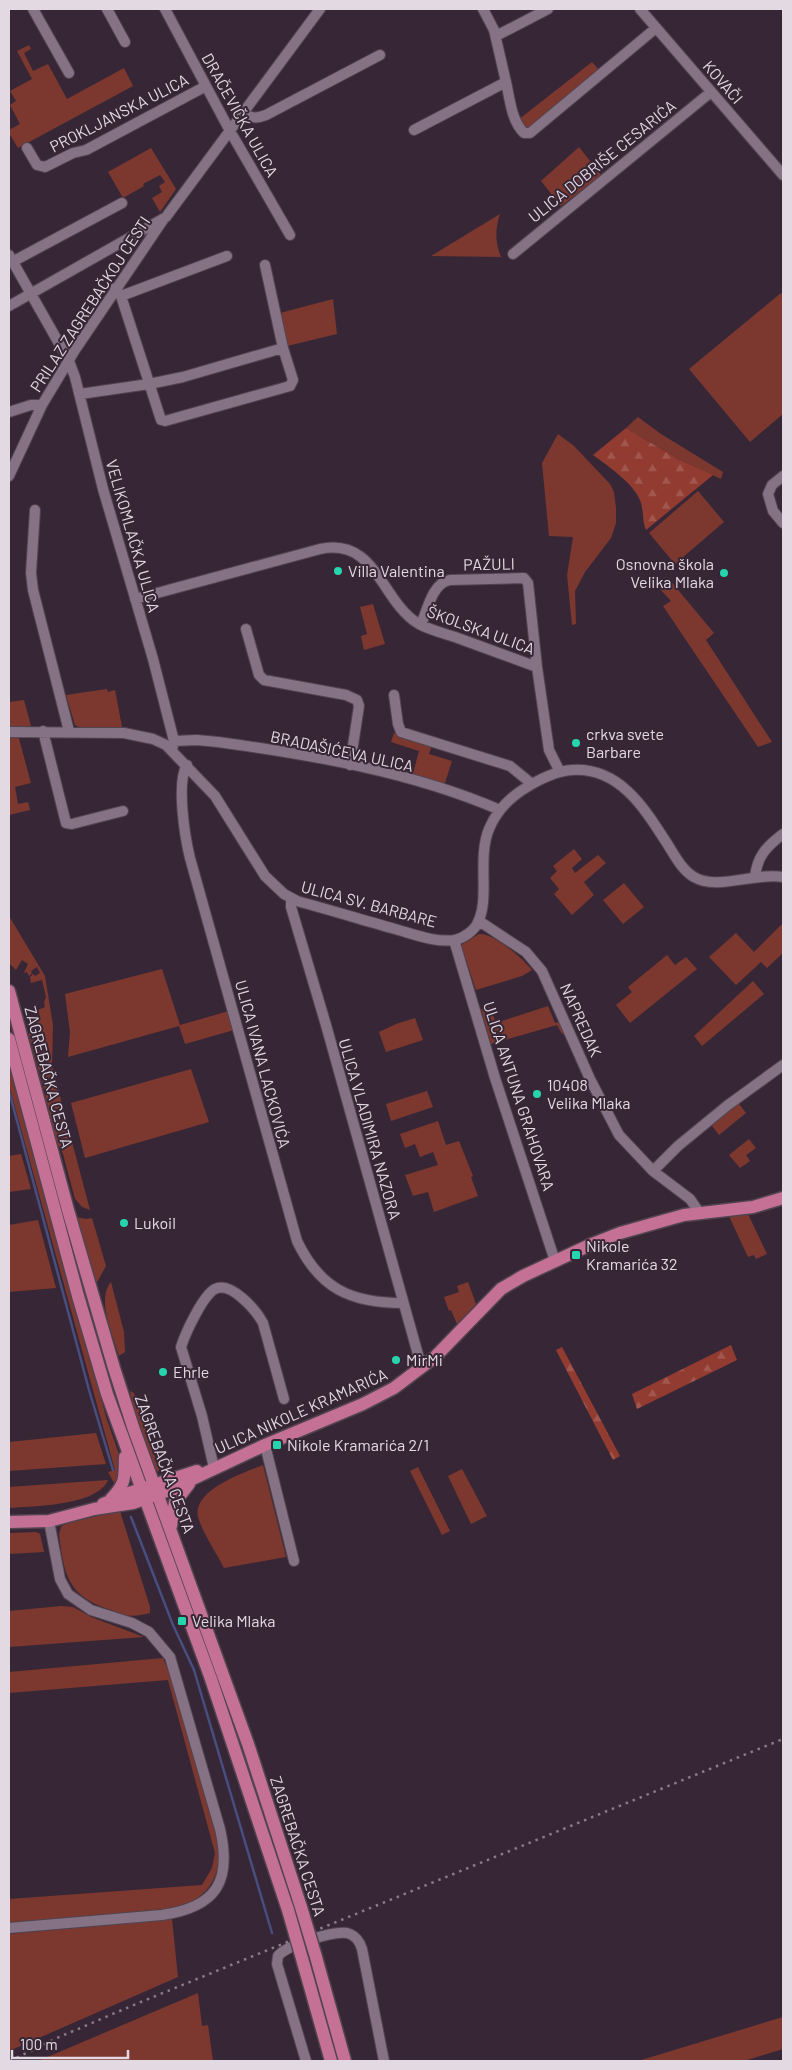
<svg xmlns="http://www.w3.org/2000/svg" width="792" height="2070" viewBox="0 0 792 2070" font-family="Barlow,sans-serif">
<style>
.green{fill:#7c382f}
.forest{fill:url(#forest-firs)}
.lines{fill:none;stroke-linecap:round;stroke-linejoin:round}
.stream{stroke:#474e80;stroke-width:2.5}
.minor-casing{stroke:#514450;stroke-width:12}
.major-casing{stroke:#514450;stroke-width:15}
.minor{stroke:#857285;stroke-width:10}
.major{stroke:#c57095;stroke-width:12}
.rail{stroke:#897c89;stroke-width:2.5;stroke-dasharray:2.5 5;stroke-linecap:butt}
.major-bridge-casing{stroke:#514450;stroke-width:15;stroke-linecap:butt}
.major-bridge{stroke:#c57095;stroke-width:12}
.poi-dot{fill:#26d5ae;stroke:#372736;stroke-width:2}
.labels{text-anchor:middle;stroke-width:4;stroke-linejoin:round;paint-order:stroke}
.street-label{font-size:16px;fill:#e3d9e3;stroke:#372736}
.poi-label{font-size:16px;fill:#e3d9e3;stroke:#372736;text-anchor:start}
</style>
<defs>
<pattern id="forest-firs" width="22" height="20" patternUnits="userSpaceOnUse" patternTransform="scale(1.25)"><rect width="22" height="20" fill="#923b30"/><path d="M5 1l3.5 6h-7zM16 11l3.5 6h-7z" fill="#a1574e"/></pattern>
</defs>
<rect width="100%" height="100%" fill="#372736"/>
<!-- green -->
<path class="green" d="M29 45 31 49 24 53 33 71 48 64 67 99 124 68 133 86 18 148 9 133V130L20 124 10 105 16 101 10 91 32 79 17 51Z
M592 62 600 71 547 117 527 129 518 120Z
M579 147 601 175 561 206 541 181Z
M151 148 176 189 160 212 152 198 162 192 159 186 165 182 160 175 143 184 144 186 123 198 108 172Z
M500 214C495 228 495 243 501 257L431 256Z
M781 293 783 295V414L750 442 689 369Z
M333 299 337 334 287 346 280 313Z
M638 417 661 434 723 472 721 479 678 459 626 428Z
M558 434 574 446 610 484 614 492 616 508V523L611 538 585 572 575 591 576 624 572 625 567 575 573 537 549 536 542 463Z
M698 491 724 522 675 564 649 533Z
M669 579 714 633 706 640 772 742 758 747 663 606 671 601 659 588Z
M373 604 385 644 364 650 361 636 367 634 360 607Z
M107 689 108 692 115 690 122 727H79L75 725 66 695Z
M24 700 31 726 9 727V702Z
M394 733 432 745 429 754 452 761 444 786 412 777 419 751 391 742Z
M9 735H18L31 783 15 787 18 804 28 802 30 810 9 815Z
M574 849 582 859 572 868 575 873 598 855 606 863 584 882 594 895 572 915 554 894 559 889 550 878 557 871 553 866Z
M624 883 644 907 623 924 603 900Z
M9 916 45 976 53 1025 52 1066 90 1210 82 1207 75 1199 63 1154 54 1136 45 1093 29 1035C29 1026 35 1020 40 1017L38 1010 45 1007 44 1002 46 997 42 980 31 983 30 977 33 974 35 976 40 973 37 967 31 971 32 973 29 976 27 972 24 973 28 964 22 960 16 970 10 964Z
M783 923V953L767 968 761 962 736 985 709 957 736 933 754 952Z
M479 934C493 932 523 959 532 970L522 976 476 990 461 945Z
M667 955 675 965 686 957 697 969 630 1023 616 1005 632 992 628 987Z
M162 969 180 1025 229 1011 234 1030 185 1044 179 1026 68 1057 70 1032 65 994Z
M753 981 764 994 702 1046 694 1036Z
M548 1006 555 1023 563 1021 567 1032 562 1034 557 1025 491 1044 481 1009 490 1007 496 1023Z
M9 1009 145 1472 143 1473 107 1378 32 1111 9 1021Z
M415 1018 423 1040 386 1052 379 1032 396 1024Z
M9 1054 106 1417 122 1463 121 1480 114 1483 108 1472 115 1470 9 1085Z
M191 1069 209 1122 85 1158 71 1103Z
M427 1091 433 1107 391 1121 386 1104Z
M736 1100 746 1113 719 1135 709 1122Z
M438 1121 446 1145 459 1141 473 1176 471 1177 478 1196 434 1212 428 1192 413 1196 405 1175 438 1165 433 1152 420 1157 415 1144 405 1148 400 1134Z
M749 1139 756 1148 746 1155 750 1161 740 1168 729 1155Z
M21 1154 31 1189 9 1192V1156Z
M747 1212 767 1254 756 1259 754 1255 748 1257 728 1214Z
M76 1217 86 1219 92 1218 106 1266 96 1284Z
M38 1220 56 1288 9 1292V1225Z
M111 1282 124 1332 125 1352 119 1356C113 1336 96 1299 111 1282Z
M468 1282 476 1304 457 1324 451 1310 449 1311 444 1297 459 1292 457 1286Z
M130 1391 134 1393 159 1469 158 1472 155 1469 138 1425Z
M96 1433 106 1464 9 1471V1442Z
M263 1465 286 1557 224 1568C216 1552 205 1537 199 1520 188 1491 244 1473 263 1465Z
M418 1467 450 1531 442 1535 410 1471Z
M462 1469 487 1516 471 1524 448 1476Z
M108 1480C97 1506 34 1506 9 1508V1487Z
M120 1511 150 1607V1613C129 1618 128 1616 108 1609 67 1595 64 1574 59 1534L61 1527 66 1523Z
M36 1532 40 1534 44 1552 9 1554V1533Z
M61 1606 73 1607 91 1617 144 1637 9 1647V1611Z
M163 1658 172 1679 217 1836C223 1872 213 1896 177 1908L9 1923V1899L202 1885 212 1868 215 1853 168 1680 9 1693V1672Z
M172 1919 178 1977 9 2051V1934Z
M198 1993 202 2026 208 2025 213 2061H38Z
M783 2017V2049L744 2061H638Z"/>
<!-- forest -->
<path class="forest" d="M626 428 678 459 713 475 646 530C642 521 644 512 641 503 636 485 608 466 593 455Z
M731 1345 737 1360 637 1409 632 1394Z
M562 1347 620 1456 613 1460 556 1350Z"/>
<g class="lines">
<!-- stream -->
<path class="stream" d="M9 1091 89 1390 113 1470
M131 1517 173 1625 194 1670 272 1933"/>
<!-- minor casing -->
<g class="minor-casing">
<path id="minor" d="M33 9 69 73
M107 9 125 42
M165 9 230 131 290 235
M640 9 783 175
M496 36 548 9
M506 82C510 99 511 120 524 133H530L656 28
M243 113C252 118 256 119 266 115L380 55
M414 130 506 82 494 30 483 9
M27 148 37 165 45 167 73 153 86 150 206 86
M513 254 711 92
M9 255 69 361 75 377 103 489 153 659 174 741 172 750
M12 262 122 203
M115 288 121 296 161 420 165 421 290 386 293 380 283 348
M121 296 227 256
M9 306 166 217 320 9
M80 394 149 384 183 377 283 348 265 265
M9 412 31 405H42
M9 476 42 405 75 350 163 220
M783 476 772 485 768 494 773 511 783 523
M35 510 31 573 33 590 69 731
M135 599 320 549C377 537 381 602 419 624 430 630 443 633 455 637 482 647 510 657 537 667L549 750 560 772
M421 625C427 610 433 582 450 580L524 578 528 583 537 667
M246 629 259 675 264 680 346 695 357 700 359 706 350 765
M394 695 398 724 401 732 510 766 532 784
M43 731 66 823 72 824 123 811
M9 732 124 733 153 739 166 745 215 796 265 876 284 894 297 901C330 910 363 920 395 929 413 934 436 943 455 940 464 938 475 930 478 922 490 898 477 858 489 829 497 810 510 797 527 787 540 779 557 771 572 770 620 767 645 809 668 845 675 856 682 870 694 877 717 891 756 872 783 877
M174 741 197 740 218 742C313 755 412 772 500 810
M187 765C176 782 185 838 190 858L297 1241C320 1289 351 1303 403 1303
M755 877C757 856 767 846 783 834
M291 899V907L326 1025 419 1358 424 1366
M479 921 526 952 542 971 590 1079 619 1135 653 1171 690 1199 699 1212
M454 940 495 1078 555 1261
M653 1171 678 1146 728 1105 783 1065
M265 1445 294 1561
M214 1468 202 1416 181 1347C185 1334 203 1295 215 1289 231 1281 256 1310 263 1323L284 1399
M9 1928 162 1915C217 1907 232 1881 220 1829L170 1657 149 1632 132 1623 91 1610 68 1594 60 1579 49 1521
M306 2061 277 1964 278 1956C287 1945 332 1931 347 1933 355 1935 360 1942 362 1949L384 2061"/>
</g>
<!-- major casing -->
<g class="major-casing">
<path id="major" d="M9 991 68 1210 114 1368 133 1427 248 1744 301 1907
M9 1039 78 1296 107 1394 211 1679 288 1910
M111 1499C127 1482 124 1478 125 1457
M103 1504 129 1493 197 1471
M9 1522 49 1521 94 1509 133 1503 169 1490 265 1445 363 1404 394 1388 435 1357 501 1289 523 1276 592 1244 620 1233 684 1215 753 1207 783 1198
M171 1526 175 1502 189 1484
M316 1957 345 2061
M303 1962 331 2061"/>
</g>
<!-- minor -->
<use href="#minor" class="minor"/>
<!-- major -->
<use href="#major" class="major"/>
<!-- rail -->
<path class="rail" d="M10 2061 57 2038 136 2004 783 1739"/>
<!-- major-bridge casing -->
<g class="major-bridge-casing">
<path id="major-bridge" d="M301 1907 316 1957
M288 1910 303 1962"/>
</g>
<!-- major-bridge -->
<use href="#major-bridge" class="major-bridge"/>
</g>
<!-- markers -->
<g class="poi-dot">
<circle cx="338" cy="571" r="5"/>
<circle cx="724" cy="573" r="5"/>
<circle cx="576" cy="743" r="5"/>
<circle cx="537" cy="1094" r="5"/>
<circle cx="124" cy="1223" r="5"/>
<rect x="571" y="1250" width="10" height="10" rx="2.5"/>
<circle cx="396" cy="1360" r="5"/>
<circle cx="163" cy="1372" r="5"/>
<rect x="272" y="1440" width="10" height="10" rx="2.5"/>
<rect x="177" y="1616" width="10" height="10" rx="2.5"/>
</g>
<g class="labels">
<!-- street labels -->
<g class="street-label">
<text transform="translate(723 82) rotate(49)" y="6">KOVAČI</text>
<text transform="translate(119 113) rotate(-27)" y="6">PROKLJANSKA ULICA</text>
<text transform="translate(240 115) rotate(61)" y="6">DRAČEVIČKA ULICA</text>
<text transform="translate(602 161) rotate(-39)" y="6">ULICA DOBRIŠE CESARIĆA</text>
<text transform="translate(90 304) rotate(-57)" y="6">PRILAZ ZAGREBAČKOJ CESTI</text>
<text transform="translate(133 536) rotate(74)" y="6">VELIKOMLAČKA ULICA</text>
<text transform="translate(489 564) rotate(-1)" y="6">PAŽULI</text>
<text transform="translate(481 630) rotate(20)" y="6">ŠKOLSKA ULICA</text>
<text transform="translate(342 751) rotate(12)" y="6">BRADAŠIĆEVA ULICA</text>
<text transform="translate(369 904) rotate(15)" y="6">ULICA SV. BARBARE</text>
<text transform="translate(581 1020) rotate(66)" y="6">NAPREDAK</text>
<text transform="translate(263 1064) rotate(75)" y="6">ULICA IVANA LACKOVIĆA</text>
<text transform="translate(49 1077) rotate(75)" y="6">ZAGREBAČKA CESTA</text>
<text transform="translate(519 1096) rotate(72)" y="6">ULICA ANTUNA GRAHOVARA</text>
<text transform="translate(370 1129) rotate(74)" y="6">ULICA VLADIMIRA NAZORA</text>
<text transform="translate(301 1411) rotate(-24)" y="6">ULICA NIKOLE KRAMARIĆA</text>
<text transform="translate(165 1464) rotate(70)" y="6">ZAGREBAČKA CESTA</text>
<text transform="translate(298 1846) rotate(72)" y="6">ZAGREBAČKA CESTA</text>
</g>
<!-- poi labels -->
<g class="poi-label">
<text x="714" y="570" text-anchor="end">Osnovna škola<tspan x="714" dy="18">Velika Mlaka</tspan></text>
<text x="348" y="577">Villa Valentina</text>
<text x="586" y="740">crkva svete<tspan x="586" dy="18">Barbare</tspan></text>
<text x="547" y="1091">10408<tspan x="547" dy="18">Velika Mlaka</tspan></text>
<text x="134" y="1229">Lukoil</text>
<text x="586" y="1252">Nikole<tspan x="586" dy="18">Kramarića 32</tspan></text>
<text x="406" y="1366">MirMi</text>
<text x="173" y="1378">Ehrle</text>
<text x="287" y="1451">Nikole Kramarića 2/1</text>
<text x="192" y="1627">Velika Mlaka</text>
</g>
</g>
<!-- border -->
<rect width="792" height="2070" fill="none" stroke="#e3d9e3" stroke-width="20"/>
<!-- scale -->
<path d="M12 2050v8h116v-8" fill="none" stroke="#e3d9e3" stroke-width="2.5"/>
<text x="20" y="2050" font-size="15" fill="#e3d9e3" stroke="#372736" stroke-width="4" paint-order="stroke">100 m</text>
</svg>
